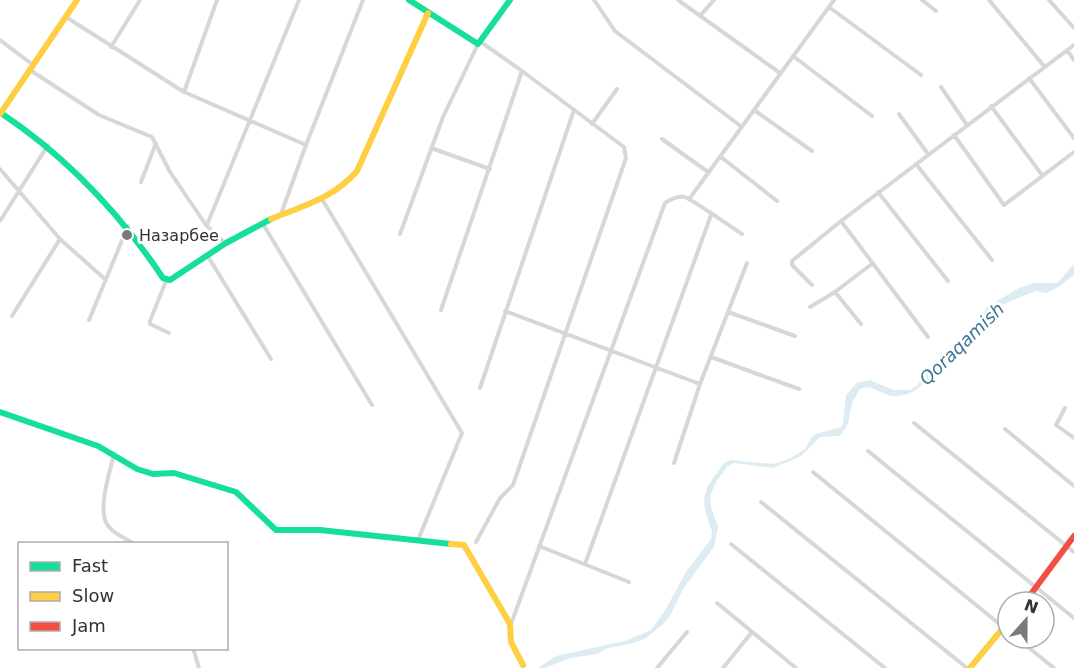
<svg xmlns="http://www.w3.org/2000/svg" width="1074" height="668" viewBox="0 0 1074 668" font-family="'DejaVu Sans',sans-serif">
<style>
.water{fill:#ddebf3}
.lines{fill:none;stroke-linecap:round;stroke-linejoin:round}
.street{stroke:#d7d7d7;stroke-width:4}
.fast{stroke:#16e098;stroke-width:6}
.slow{stroke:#ffcf43;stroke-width:6}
.jam{stroke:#f24e42;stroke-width:6}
.poi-dot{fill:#7a7a7a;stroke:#fff;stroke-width:2}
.labels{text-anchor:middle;stroke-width:6;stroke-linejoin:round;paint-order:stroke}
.poi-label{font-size:16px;fill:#333;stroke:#fff;text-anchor:start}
.water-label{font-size:18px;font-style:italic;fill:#3f7597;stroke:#fff}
</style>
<rect width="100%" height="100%" fill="#fff"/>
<!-- water -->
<path class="water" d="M1074 264V275L1057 288 1046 293 1036 291 999 306 991 312 941 371C923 380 919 395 896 396 882 397 873 383 860 389L852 403 848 424 840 436 820 437 801 456 773 468 734 463 727 467 716 482 710 496 711 507 718 527 714 547 683 589 670 616 663 624 646 638 634 643 608 648 597 654 570 658 545 668H538L556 656 625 641 651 630 666 609 686 572 711 539 712 532 705 510 704 499 707 487 723 464 730 460 773 464 789 459 805 449 811 438 816 434 841 427 843 423 846 395 857 383 870 380 894 390H910L917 386 921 379 932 369 937 368 944 362 953 349 973 329 987 307 1019 288 1034 283H1057Z"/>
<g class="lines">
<!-- street -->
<path class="street" d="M594 0 615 31 742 127
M678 0 780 73
M922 0 936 11
M989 0 1044 66
M1049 0 1074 28
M829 7 921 75
M700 16 714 0
M66 17 184 92 306 145
M0 40 33 65
M111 47 140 0
M1067 50 1074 60
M793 56 872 116
M30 70 99 115 152 137 170 172 206 225 225 243
M1029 78 1074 138
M941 87 967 125
M184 92 217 0
M991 106 1042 175
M754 110 812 151
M899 114 928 154
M592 124 617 89
M954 135 1004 205 1074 152
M662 139 708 172
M431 148 490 169
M721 157 777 201
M916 164 992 260
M0 169 60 239 106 280
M141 182 156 143
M878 192 948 281
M690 198 834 0
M322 199 462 433 418 540
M281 214 306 145 363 0
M0 221 48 145
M841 221 928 337
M263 224 372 405
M207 225 299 0
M400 234 443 117 478 44
M207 255 271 359
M166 281 150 321V324L169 333
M812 285 792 265V261L841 221 1074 45
M810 307 835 292
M441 310 522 71
M505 311 700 384
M728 312 795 336
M12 316 60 239
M89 320 128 226
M861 324 835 292 873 263
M711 357 799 389
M480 388 574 110
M1065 408 1056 425 1074 438
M914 423 1074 552
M1005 429 1074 486
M868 451 1074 618
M114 454C110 472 95 515 110 528 116 535 127 539 134 544
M674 463 700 384 747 263
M813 472 1008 631
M761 502 967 668
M476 542 500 498 513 485 626 158 624 147 522 71 481 42
M731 544 885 668
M539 546 629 582
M585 564 711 215
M717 603 796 668
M511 624 665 203C671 199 677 196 684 197 691 198 732 228 742 234
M1017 638 1054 668
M193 648 199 668
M657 668 687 632
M723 668 752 632"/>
<!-- fast -->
<path class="fast" d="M409 0 478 44 510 0
M1 113C67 157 119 212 163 278L170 280 226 243 271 219
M0 412 98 446 137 469 153 474 174 473 236 492 276 530H320L451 544"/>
<!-- slow -->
<path class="slow" d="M0 114 77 0
M271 219C303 206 334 198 357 171L428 13
M451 544 464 545 510 624 511 642 523 665
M970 668 1008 622"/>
<!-- jam -->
<path class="jam" d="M1025 602 1074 536"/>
</g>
<!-- markers -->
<circle class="poi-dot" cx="127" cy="235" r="6"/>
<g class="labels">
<!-- poi labels -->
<g class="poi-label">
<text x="139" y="241">Назарбее</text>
</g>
<!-- water labels -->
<g class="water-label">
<text transform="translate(962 344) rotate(-44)" y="6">Qoraqamish</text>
</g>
</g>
<!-- legend -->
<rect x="18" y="542" width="210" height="108" fill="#ffffff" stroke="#adadad" stroke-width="1.5"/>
<rect x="30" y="562" width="30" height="9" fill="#16e098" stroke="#adadad" stroke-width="1.5"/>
<text x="72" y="572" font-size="18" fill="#333333">Fast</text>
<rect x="30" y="592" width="30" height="9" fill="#ffcf43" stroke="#adadad" stroke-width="1.5"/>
<text x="72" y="602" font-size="18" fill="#333333">Slow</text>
<rect x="30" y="622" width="30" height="9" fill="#f24e42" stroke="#adadad" stroke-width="1.5"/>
<text x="72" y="632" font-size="18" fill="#333333">Jam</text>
<!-- north arrow -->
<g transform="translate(1026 620) rotate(21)"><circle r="28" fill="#ffffff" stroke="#adadad" stroke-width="1.5"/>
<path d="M0-4.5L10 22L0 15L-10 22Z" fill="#7a7a7a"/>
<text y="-9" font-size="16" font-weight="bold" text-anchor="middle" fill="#333333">N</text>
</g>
</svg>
